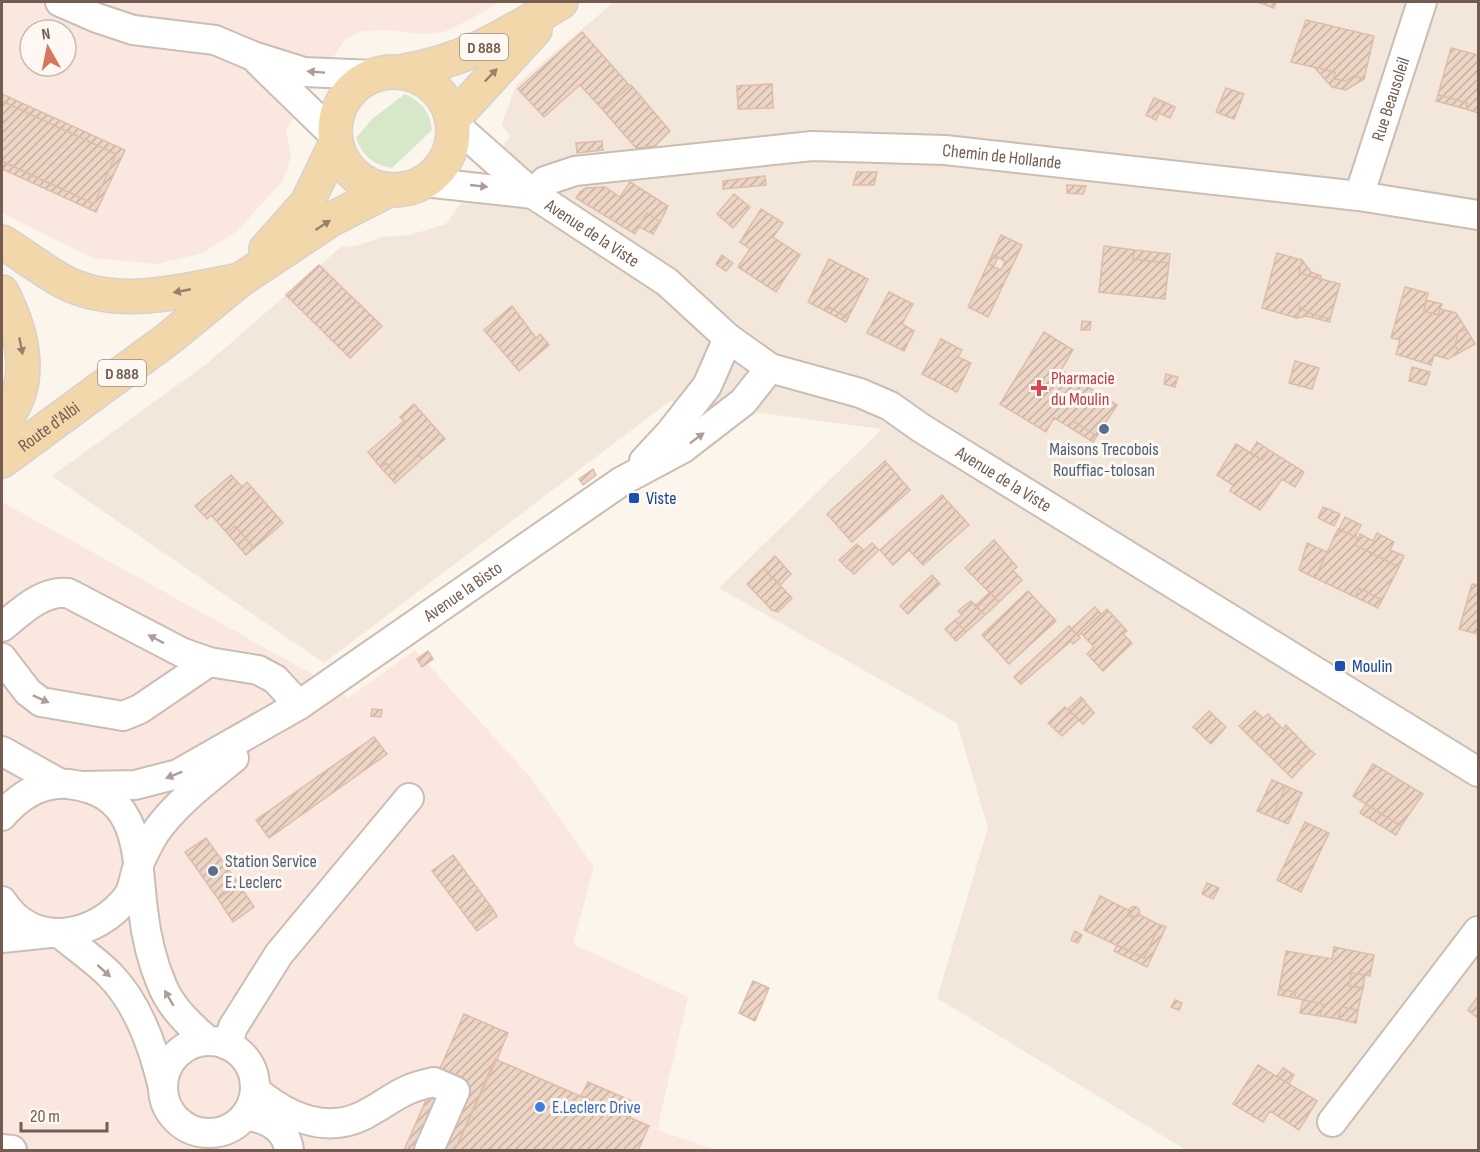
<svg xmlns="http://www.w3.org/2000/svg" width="1480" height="1152" viewBox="0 0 1480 1152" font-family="'Sofia Sans Condensed',sans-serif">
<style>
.residential{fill:#f2e7da}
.commercial{fill:#fae8e0;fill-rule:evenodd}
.grass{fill:#d7e8ca}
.building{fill:url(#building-hatch);stroke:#debca8;stroke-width:1.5}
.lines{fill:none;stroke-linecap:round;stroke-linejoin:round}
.minor-casing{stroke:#ccbdb2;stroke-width:32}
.major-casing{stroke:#d8d1ce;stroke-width:36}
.minor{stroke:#fff;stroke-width:28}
.major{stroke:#f2d7ab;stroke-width:33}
.oneway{fill:#ac9d96}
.oneway2{fill:#9a816b}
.health-dot{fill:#e0444e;stroke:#fdf9f2;stroke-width:2}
.service-dot{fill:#5c6f8a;stroke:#fdf9f2;stroke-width:2}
.transit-dot{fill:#1a4fb4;stroke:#fdf9f2;stroke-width:2}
.shop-dot{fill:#3f7fe0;stroke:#fdf9f2;stroke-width:2}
.labels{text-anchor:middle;stroke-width:6;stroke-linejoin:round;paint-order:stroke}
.shield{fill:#fdf9f2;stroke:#9d8b81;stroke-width:1.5}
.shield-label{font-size:16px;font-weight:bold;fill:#745c50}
.street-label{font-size:18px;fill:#745c50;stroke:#fdf9f2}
.health-label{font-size:18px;fill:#be3a42;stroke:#fdf9f2;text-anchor:start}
.service-label{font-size:18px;fill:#4e5e75;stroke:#fdf9f2}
.transit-label{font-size:18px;fill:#164399;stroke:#fdf9f2;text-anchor:start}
.shop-label{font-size:18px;fill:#366cbe;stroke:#fdf9f2;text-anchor:start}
</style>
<defs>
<pattern id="building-hatch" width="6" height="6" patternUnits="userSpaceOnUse" patternTransform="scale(1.5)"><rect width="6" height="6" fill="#edd5c6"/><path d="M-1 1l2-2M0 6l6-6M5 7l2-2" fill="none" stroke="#c5b0a3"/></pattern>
</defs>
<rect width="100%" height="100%" fill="#fbf5eb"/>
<!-- residential -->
<path class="residential" d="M614 2H1478V1150H1186L937 998 988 828 957 723 719 588 882 429 670 401 324 663 52 476 209 362 341 247 356 246 383 237 410 235 446 224 510 136 502 124 516 85Z"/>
<!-- commercial -->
<path class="commercial" d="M2 2H499L473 18 444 32 420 34 387 30 364 31 345 39 286 130 291 156 283 181 236 232 203 253 157 264 93 258 2 213ZM30 30H66V66H30Z
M4 503 314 675 348 698 415 650 531 778 594 867 573 944 688 997 657 1130 717 1150H2V505Z"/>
<!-- grass -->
<path class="grass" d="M405 94C421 102 430 111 432 130L392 168C373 165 363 156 356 138L372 119Z"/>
<!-- building -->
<path class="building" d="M1257 2H1276L1274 8Z
M1306 20 1374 36 1364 79 1353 76 1346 81 1334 79 1335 72 1291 62Z
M582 32 630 86 603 110 580 85 544 117 518 89Z
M1451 48 1478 55V113L1466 109 1467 103 1438 95Z
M1314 67 1335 72 1334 79 1346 81 1353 76 1364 79 1346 90 1332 87Z
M772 84 773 108 738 109 737 86Z
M631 85 670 131 655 146 636 148 603 110Z
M1226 88 1244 94 1234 119 1216 112Z
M2 94 125 150 96 212 2 169 5 163 94 204 116 154 2 101Z
M1438 95 1467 103 1466 109 1436 101Z
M1154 98 1164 102 1156 120 1146 115Z
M2 101 116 154 94 204 2 161Z
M1164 102 1175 107 1170 118 1159 113Z
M602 141 603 150 577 153 576 143Z
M857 172H877L874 185H853Z
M765 176 766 185 723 189V181Z
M630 182 668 206 660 222 647 213 635 234 576 198 580 192 586 188 605 187 620 197Z
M1067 185 1086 186 1083 194 1067 193Z
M734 194 750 207 733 228 717 214Z
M761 209 783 223 773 237 800 255 776 292 738 267 750 249 740 242Z
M647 213 660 222 653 234 639 227Z
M1001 235 1022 245 988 317 968 307 988 264 1001 270 1005 261 992 255Z
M1104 246 1134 250 1133 259 1169 263 1165 299 1099 292Z
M1134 250 1170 254 1169 263 1133 259Z
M1277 253 1302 260 1299 273 1340 284 1330 319 1309 313 1300 307 1297 318 1262 308Z
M722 255 733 263 726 271 716 264Z
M992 255 998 257 994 266 988 264Z
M829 259 868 279 848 318 829 307 827 312 808 302Z
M1302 260 1311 272 1321 276 1320 279 1299 273Z
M319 265 382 326 350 358 286 295Z
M1405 287 1428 293 1424 311 1438 315 1440 309 1456 313 1466 329 1458 333 1455 345 1459 353 1448 359 1434 355 1431 365 1396 354 1400 340 1391 338Z
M889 292 913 304 902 324 914 331 904 351 867 333Z
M1426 300 1442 304 1438 315 1424 311Z
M512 306 536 338 540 334 549 345 519 371 484 330Z
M829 307 848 318 846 322 827 312Z
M1300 307 1309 313 1330 319V322L1306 316 1297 318Z
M1082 321 1091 322 1090 330H1081Z
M1466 329 1475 344 1459 353 1455 345 1458 333Z
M1044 332 1073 350 1061 370 1117 405 1097 436 1073 421 1069 427 1054 418 1046 432 1000 404Z
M941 339 962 350 958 357 971 363 957 392 922 374Z
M1295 361 1319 368 1312 389 1289 383Z
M1412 367 1430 372 1426 385 1409 381Z
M1166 374 1178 377 1175 387 1164 384Z
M414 404 445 439 422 459 419 455 397 475 386 463 381 468 368 452 404 421 400 417Z
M1073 421 1097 436 1093 442 1069 427Z
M1257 442 1269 450 1262 460 1250 453Z
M1236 444 1262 460 1269 450 1304 472 1295 487 1282 479 1260 510 1230 491 1233 485 1217 475Z
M419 455 422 459 395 483 381 468 386 463 397 475Z
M885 461 910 490 852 542 827 514Z
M593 469 596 475 583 485 579 479Z
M231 475 242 487 247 482 283 523 254 548 235 526 227 533 211 515 207 519 195 506Z
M942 495 969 525 923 565 909 550 893 565 880 550Z
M1323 507 1340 514 1334 526 1318 518Z
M1345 517 1361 525 1355 537 1339 529Z
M235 526 254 548 246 555 227 533Z
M1338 529 1358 538 1355 545 1399 567 1382 600 1359 588 1355 597 1315 578Z
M1377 533 1394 542 1390 550 1404 556 1399 567 1355 545 1360 534 1373 541Z
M994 540 1017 567 1013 570 1022 580 999 602 965 568Z
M872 543 879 550 854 574 846 567Z
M1307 543 1327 552 1315 578 1299 570Z
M857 544 864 551 846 567 839 560Z
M775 556 791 574 780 585 763 568Z
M763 568 792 598 778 612 772 610 747 584Z
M932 575 940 584 919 603 911 595Z
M1472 584 1478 585V634L1459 629Z
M1359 588 1382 600 1378 608 1355 597Z
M1028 591 1056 621 1009 664 982 635Z
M990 592 999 602 985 615 975 606Z
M911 595 919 603 908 614 900 606Z
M971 601 985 615 966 632 955 620 962 615 958 611Z
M1095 607 1101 614 1078 636 1071 629Z
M1107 609 1127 631 1123 634 1132 643 1103 671 1087 654 1094 647 1081 633Z
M955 620 966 632 956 641 945 629Z
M1069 626 1080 638 1073 644 1071 641 1021 684 1014 677Z
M428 651 433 659 422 667 417 659Z
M1081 697 1094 713 1083 724 1068 709Z
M1065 707 1079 720 1062 736 1048 723Z
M372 709 382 710 381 717 371 716Z
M1209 711 1226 727 1211 744 1193 727Z
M1255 711 1263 718 1268 714 1283 729 1286 725 1310 750 1298 762 1302 767 1292 778 1239 726Z
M374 737 387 754 269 838 256 820Z
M1310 750 1315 754 1302 767 1298 762Z
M1373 764 1423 794 1401 826 1353 796Z
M1272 780 1286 786 1272 817 1257 811Z
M1286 786 1302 793 1288 824 1272 817Z
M1366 804 1401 826 1396 835 1360 813Z
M1305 822 1329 833 1301 892 1277 880Z
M206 838 239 884 218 899 185 852Z
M453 855 492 908 471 923 432 871Z
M1207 883 1219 888 1213 899 1202 894Z
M239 884 254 907 233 922 218 899Z
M1100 896 1130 911 1128 914 1136 918 1138 914 1160 925 1144 958 1084 930Z
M1128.5 912a5.5 5.5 0 1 1 11 0a5.5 5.5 0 1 1-11 0Z
M492 908 497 916 477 931 471 923Z
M1160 925 1166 927 1147 967 1114 951 1117 945 1144 958Z
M1075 931 1082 935 1078 943 1071 940Z
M1334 947 1374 955 1370 976 1351 973 1349 986 1363 988 1358 1010 1341 1007 1338 1019 1320 1016 1323 1004 1294 998 1296 992 1279 989 1286 951 1332 959Z
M1351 973 1365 975 1363 988 1349 986Z
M753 981 769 988 755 1021 739 1013Z
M1279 989 1296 992 1294 998 1278 995Z
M1478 996V1018L1468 1010Z
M1175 1000 1182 1003 1179 1010 1171 1007Z
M1303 1000 1323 1004 1320 1016 1300 1013Z
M1341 1007 1358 1010 1356 1023 1338 1019Z
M464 1014 508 1033 497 1059 455 1150H404Z
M495 1059 649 1126 638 1150H455Z
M1258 1065 1317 1101 1299 1130 1270 1111 1263 1122 1233 1104Z
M1283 1068 1294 1075 1289 1084 1277 1076Z
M588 1082 636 1103 630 1118 581 1096Z"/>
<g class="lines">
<!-- minor casing -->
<g class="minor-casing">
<g id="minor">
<path d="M60 2 97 18 133 30 215 40 253 56 304 72 375 75"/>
<path d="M259 62 335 136"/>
<path id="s1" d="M453 123 533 194 667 282 728 338 770 368 860 393 890 406 921 428 1478 772"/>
<path d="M424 182 533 194"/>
<path id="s2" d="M533 194 545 181 575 171 812 146 945 150 1359 196 1478 215"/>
<path id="s3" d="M1359 196 1422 2"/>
<path d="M644 461 670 433 707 386 728 338"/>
<path d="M2 627C22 611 41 591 68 593L181 652 209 662 258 670 275 679 299 705"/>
<path d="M2 658 28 692 41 702 123 716 140 709 209 662"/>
<path d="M2 751 59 783"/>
<path id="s4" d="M83 786 135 785 178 774 299 705 622 481 682 449 743 402 770 368"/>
<path d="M2 816C19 796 41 782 68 784 142 792 136 854 143 910 146 936 152 962 162 985 171 1008 190 1025 208 1041"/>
<path d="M2 901C33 950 97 938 128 896 134 887 134 875 138 866 143 855 149 843 155 833 176 803 206 781 234 758"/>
<path d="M59 933C76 947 95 960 110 975 139 1005 154 1049 163 1088"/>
<path d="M2 938 50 933"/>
<circle cx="209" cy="1087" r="46"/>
<path d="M227 1045 233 1027 279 954 409 798"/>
<path d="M255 1090C286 1116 325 1135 364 1115 393 1100 399 1089 434 1082L455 1091 429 1150"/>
<path d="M248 1116C268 1119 286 1128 289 1150"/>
<path d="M1332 1122 1478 931"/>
<path d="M2 1149 12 1150"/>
</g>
</g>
<!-- major casing -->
<g class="major-casing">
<g id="major">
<circle cx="394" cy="131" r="59"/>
<path d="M400 72C468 60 503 37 561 2"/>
<path d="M453 119 535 30"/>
<path d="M2 242C22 254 42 270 64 282 117 309 179 292 235 281"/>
<path d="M266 249 307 203 336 143"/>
<path d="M2 292C23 333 36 384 2 423"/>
<path id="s5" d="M2 461 168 339 240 280 330 220 389 190"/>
</g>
</g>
<!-- minor -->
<use href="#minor" class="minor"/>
<!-- major -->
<use href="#major" class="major"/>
</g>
<!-- one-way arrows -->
<defs><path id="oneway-solid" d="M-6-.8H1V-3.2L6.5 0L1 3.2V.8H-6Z" transform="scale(1.5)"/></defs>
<g class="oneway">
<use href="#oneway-solid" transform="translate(316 72) rotate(-176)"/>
<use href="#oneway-solid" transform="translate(479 186) rotate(6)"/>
<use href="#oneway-solid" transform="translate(697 438) rotate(-37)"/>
<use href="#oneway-solid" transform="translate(156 639) rotate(-152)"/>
<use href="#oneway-solid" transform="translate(41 699) rotate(24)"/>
<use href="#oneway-solid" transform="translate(174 775) rotate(158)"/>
<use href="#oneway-solid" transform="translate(104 971) rotate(42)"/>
<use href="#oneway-solid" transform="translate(169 998) rotate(-120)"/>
</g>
<g class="oneway2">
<use href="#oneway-solid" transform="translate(491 75) rotate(-46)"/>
<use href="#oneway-solid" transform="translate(323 225) rotate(-33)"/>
<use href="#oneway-solid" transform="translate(182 291) rotate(169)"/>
<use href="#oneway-solid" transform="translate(21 346) rotate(79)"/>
</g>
<!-- markers -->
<path class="health-dot" d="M1036 379h6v6h6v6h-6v6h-6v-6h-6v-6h6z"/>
<g class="service-dot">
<circle cx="1104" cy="429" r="6"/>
<circle cx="213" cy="871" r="6"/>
</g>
<g class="transit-dot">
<rect x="628" y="492" width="12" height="12" rx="3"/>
<rect x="1334" y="660" width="12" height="12" rx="3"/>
</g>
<circle class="shop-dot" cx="540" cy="1107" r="6"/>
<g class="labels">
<!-- shield labels -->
<g class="shield">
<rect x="460" y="34" width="48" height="26" rx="4.5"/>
<rect x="98" y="360" width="48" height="26" rx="4.5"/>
</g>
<g class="shield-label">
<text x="484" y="53">D 888</text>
<text x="122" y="379">D 888</text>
</g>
<!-- street labels -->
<g class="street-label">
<text dy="6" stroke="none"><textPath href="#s3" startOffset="102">Rue Beausoleil</textPath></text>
<text dy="6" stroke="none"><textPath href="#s2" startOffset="478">Chemin de Hollande</textPath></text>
<text dy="6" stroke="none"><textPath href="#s1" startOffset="178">Avenue de la Viste</textPath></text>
<text dy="6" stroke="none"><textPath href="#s5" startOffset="58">Route d'Albi</textPath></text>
<text dy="6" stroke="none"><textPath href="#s1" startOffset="663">Avenue de la Viste</textPath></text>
<text dy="6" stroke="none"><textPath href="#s4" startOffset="435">Avenue la Bisto</textPath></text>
</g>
<!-- health labels -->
<g class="health-label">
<text x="1051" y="384">Pharmacie<tspan x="1051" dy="21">du Moulin</tspan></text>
</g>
<!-- service labels -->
<g class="service-label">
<text x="1104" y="455">Maisons Trecobois<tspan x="1104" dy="21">Rouffiac-tolosan</tspan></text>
<text x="225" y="867" text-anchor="start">Station Service<tspan x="225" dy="21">E. Leclerc</tspan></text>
</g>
<!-- transit labels -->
<g class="transit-label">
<text x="646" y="504">Viste</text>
<text x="1352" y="672">Moulin</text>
</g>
<!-- shop labels -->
<g class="shop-label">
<text x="552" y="1113">E.Leclerc Drive</text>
</g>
</g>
<!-- border -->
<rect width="1480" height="1152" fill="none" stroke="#745c50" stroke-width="6"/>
<!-- north arrow -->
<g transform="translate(48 48) rotate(351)"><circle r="28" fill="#fdf9f2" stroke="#c6bab1" stroke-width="1.5"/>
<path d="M0-4.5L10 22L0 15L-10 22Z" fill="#d7775e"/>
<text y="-9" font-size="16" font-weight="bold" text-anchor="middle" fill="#745c50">N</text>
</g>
<!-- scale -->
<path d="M21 1122v9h86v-9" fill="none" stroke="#745c50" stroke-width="3"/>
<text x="30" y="1122" font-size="18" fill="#745c50" stroke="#fdf9f2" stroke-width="4.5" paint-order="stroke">20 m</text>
</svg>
